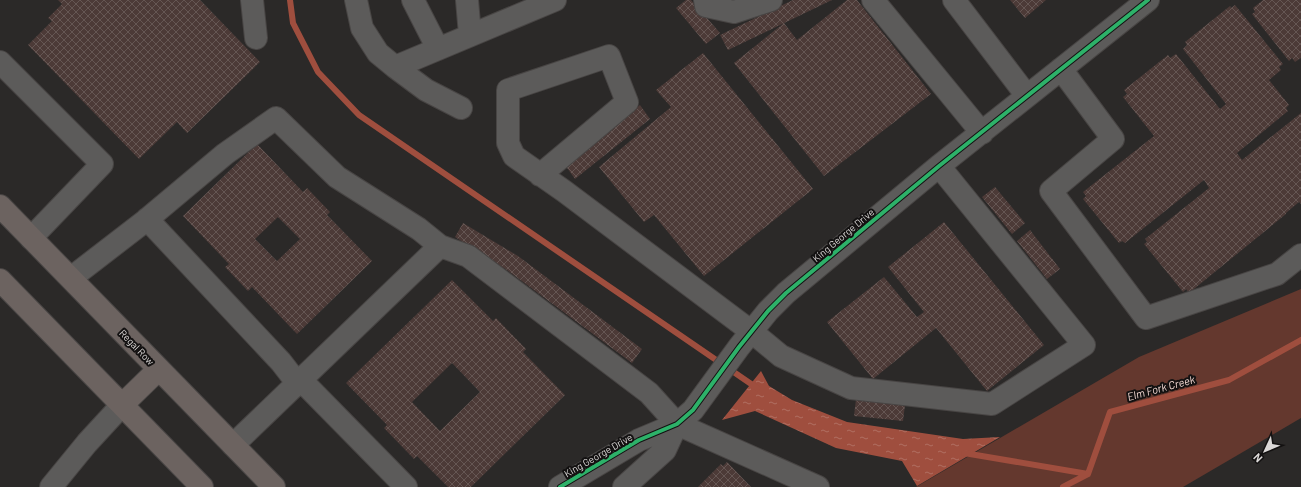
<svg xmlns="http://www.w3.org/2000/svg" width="1301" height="487" viewBox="0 0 1301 487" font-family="Barlow,sans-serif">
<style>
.green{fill:#64382e}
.water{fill:url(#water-ripples)}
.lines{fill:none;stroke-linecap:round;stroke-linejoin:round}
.stream{stroke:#9f4e3e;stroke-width:6}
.building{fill:url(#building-cross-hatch);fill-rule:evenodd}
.minor-casing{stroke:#484544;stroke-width:24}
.major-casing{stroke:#484544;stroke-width:24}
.minor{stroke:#5c5b5a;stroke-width:22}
.major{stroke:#6c6360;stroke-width:22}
.cycleway-casing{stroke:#131111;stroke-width:6}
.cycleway{stroke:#2db169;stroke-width:4}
.labels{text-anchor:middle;stroke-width:4;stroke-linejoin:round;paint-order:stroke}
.street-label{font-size:10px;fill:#dbd8d7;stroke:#131111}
.water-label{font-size:11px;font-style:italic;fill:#f3d9d3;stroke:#131111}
</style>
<defs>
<pattern id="water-ripples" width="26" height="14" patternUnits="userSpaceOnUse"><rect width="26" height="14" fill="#9f4e3e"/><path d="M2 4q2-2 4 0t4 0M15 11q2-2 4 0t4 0" fill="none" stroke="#b06f62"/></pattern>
<pattern id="building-cross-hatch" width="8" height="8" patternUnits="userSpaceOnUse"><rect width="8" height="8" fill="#4c3a37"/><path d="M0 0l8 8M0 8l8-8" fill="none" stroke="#655653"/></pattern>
</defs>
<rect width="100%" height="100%" fill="#2b2928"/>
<!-- green -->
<path class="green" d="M1301 289V418L1183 487H916L1139 357Z"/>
<!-- water -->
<path class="water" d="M761 371 769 386 792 400 847 422 963 439 1000 437 917 486 902 461 836 448 755 411 722 420Z"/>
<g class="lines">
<!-- stream -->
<path class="stream" d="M290 0 293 23 318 72 359 115 757 388
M964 453 1088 474
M1063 487 1088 474 1110 412 1229 380 1301 340"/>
</g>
<!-- building -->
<path class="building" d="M58 0H200L260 62 187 133 177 122 139 159 28 45 52 21 48 18 62 4Z
M686 0H691L720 33 706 44 676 8Z
M793 0H832L728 50 720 35Z
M847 0H857L931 94 824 176 734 63 784 23 797 40Z
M1010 0H1046L1025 18Z
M1263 0H1301V58L1295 62 1292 58 1289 61 1252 14 1255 12 1253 8Z
M1235 5 1283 64 1279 67 1281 70 1269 80 1289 105 1286 108 1288 111 1237 153 1242 160 1301 113V204L1299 202 1286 213V214L1189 293 1186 289 1183 292 1144 244 1147 242 1145 239 1209 188 1204 180 1125 243 1122 241 1119 243 1083 199 1086 196 1083 192 1154 136 1123 97 1127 94 1124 90 1168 55 1170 58 1176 54 1220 109 1226 104 1183 49 1187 45 1185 42 1230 6 1231 8Z
M703 53 813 189 704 276 654 215 644 222 599 167 671 107 656 90Z
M640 105 650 119 575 179 565 165Z
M257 144 303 192 307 188 330 212 327 215 372 261 297 334 252 287 248 291 225 267 229 264 183 216ZM278 217 300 239 277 261 255 239Z
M995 187 1025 223 1012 234 982 197Z
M944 222 1044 345 987 391 936 328 873 379 827 322 884 277 917 317 924 312 888 267Z
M463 223 518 256 642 349 632 363 507 270 455 237Z
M1030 230 1060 269 1047 279 1017 241Z
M452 280 493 321 496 318 526 349 523 352 565 395 471 487H448L417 456 414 459 384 428 387 425 346 383ZM452 363 480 392 440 431 412 402Z
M856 399 905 405 903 421 854 416Z
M727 462 751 487H698L721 464 723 466Z"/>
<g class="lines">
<!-- minor casing -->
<g class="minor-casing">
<path id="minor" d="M252 0 256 38
M356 0 362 28 378 53 395 67 555 0
M413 0 438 49
M467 0 470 35
M705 0 706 6 734 12 771 0
M873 0 982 133
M954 0 1027 96
M0 62 102 164 31 238
M395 67 426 90 461 108
M1061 69 1113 139 1051 191 1146 318 1277 274 1301 255
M540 175 627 102 609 56 508 90V143L514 156 564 191 752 332 781 356 851 388 992 404 1084 345 939 166
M147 219 281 362 298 384
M71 278 145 221 225 154 276 118 337 177 419 229 440 246
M301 380 406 487
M233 445 440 246 468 256 649 393 677 424 818 487
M51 487 87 443 122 405
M560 487 639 440 677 424 693 410 739 347 768 311 786 293 939 166 1148 0
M624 487 665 450 677 424"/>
</g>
<!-- major casing -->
<g class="major-casing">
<path id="major" d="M0 206 274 487
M0 280 202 487
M122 405 159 369"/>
</g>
<!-- minor -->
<use href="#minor" class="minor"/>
<!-- major -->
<use href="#major" class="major"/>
<!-- cycleway casing -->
<g class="cycleway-casing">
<path id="cycleway" d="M560 487 639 440 677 424 693 410 739 347 768 311 786 293 939 166 1148 0"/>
</g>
<!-- cycleway -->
<use href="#cycleway" class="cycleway"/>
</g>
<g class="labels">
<!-- street labels -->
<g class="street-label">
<text transform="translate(843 235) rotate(-40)" y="4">King George Drive</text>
<text transform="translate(137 347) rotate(46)" y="4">Regal Row</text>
<text transform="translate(598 455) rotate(-30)" y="4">King George Drive</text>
</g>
<!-- water labels -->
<g class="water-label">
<text transform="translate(1161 388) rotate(-15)" y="4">Elm Fork Creek</text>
</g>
</g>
<!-- north arrow -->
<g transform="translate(1265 451) rotate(226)" stroke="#131111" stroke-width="3" paint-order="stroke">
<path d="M0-3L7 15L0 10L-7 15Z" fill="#dbd8d7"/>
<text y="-6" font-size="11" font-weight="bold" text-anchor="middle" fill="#dbd8d7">N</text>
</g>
</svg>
